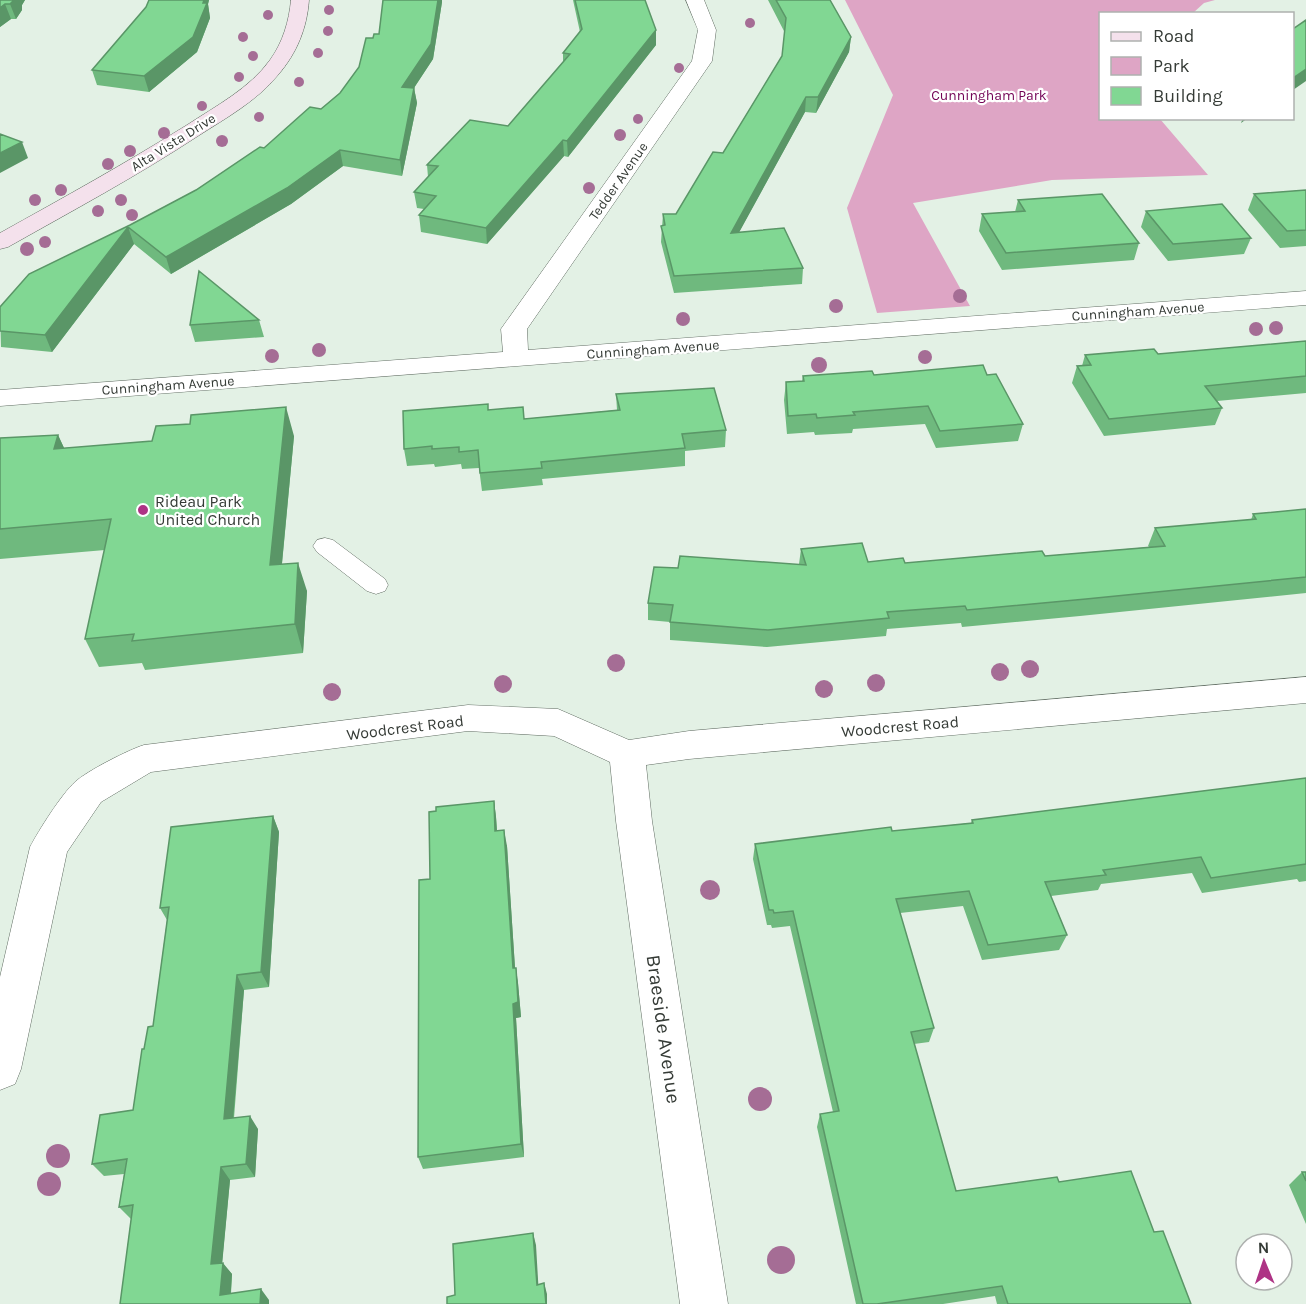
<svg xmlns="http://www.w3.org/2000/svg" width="1306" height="1304" viewBox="0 0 1306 1304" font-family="Karla,sans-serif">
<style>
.green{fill:#dea5c5}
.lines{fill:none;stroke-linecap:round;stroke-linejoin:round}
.lane-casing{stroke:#606c62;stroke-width:1}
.street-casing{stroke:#606c62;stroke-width:1}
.secondary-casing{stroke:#606c62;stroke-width:1}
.lane{fill:#fff;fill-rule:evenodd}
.street{fill:#fff;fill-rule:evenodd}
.secondary{fill:#f4e1ec;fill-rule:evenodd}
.tree{fill:#a56d95}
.wall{fill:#6fb97e}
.shaded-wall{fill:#5a9667}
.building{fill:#81d793;stroke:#5a9667;stroke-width:1.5}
.poi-dot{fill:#ae3385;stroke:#fff;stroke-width:2}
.labels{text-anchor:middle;stroke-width:4.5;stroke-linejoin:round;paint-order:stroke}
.far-park-label{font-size:14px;fill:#720154;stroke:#fff}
.far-street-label{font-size:14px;fill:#353b36;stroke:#fff}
.poi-label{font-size:16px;fill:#353b36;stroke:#fff;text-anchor:start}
.street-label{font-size:16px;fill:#353b36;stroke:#fff}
.near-street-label{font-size:20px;fill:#353b36;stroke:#fff}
</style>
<rect width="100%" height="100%" fill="#e3f1e5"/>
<!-- green -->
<path class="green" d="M845 0H1215L1204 3 1193 13 1100 14V118L1160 119 1208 175 1052 180 913 203 970 306 877 313 847 208 893 95Z"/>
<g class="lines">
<!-- lane casing -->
<g class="lane-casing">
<path id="lane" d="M325 538 333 540 385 579 388 585 385 591 376 594 367 591 317 552 313 546 317 540Z"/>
</g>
<!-- street casing -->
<g class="street-casing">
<path id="street" d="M686 0H704L716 30 712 61 527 329 528 350 1306 291V305L0 406V390L503 352 501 329 692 61 698 30Z
M1306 677V703L689 759 646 765 652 821 728 1304H680L616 821 610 762 554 736 468 731 151 772 101 802 67 852 21 1069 15 1084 0 1090V977L30 847C39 830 61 795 75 782 87 771 128 750 144 745L468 705 558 709 629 740 689 731Z"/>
</g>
<!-- secondary casing -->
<g class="secondary-casing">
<path id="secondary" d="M291 0H309C307 28 297 53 278 75 257 101 226 118 198 136 137 176 72 211 8 247L0 249V233C63 198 126 163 187 125 216 106 250 88 270 60 283 42 289 21 291 0Z"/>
</g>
<!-- lane -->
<use href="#lane" class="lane"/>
<!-- street -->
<use href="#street" class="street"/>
<!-- secondary -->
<use href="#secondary" class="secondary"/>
</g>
<!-- trees -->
<g class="tree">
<circle cx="329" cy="10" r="5"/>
<circle cx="268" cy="15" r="5"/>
<circle cx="750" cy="23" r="5"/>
<circle cx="328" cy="31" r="5"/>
<circle cx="243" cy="37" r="5"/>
<circle cx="318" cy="53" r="5"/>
<circle cx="253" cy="56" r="5"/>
<circle cx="679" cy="68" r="5"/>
<circle cx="239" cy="77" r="5"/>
<circle cx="299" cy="82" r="5"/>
<circle cx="202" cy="106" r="5"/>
<circle cx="259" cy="117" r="5"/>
<circle cx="638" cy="119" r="5"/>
<circle cx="164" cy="133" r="6"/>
<circle cx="620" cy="135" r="6"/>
<circle cx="222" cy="141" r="6"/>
<circle cx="130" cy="151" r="6"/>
<circle cx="108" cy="164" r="6"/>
<circle cx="589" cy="188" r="6"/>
<circle cx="61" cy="190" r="6"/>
<circle cx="35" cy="200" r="6"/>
<circle cx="121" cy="200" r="6"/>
<circle cx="98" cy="211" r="6"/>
<circle cx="132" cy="215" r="6"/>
<circle cx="45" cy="242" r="6"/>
<circle cx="27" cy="249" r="7"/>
<circle cx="960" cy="296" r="7"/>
<circle cx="836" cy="306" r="7"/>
<circle cx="683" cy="319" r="7"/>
<circle cx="1276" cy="328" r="7"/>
<circle cx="1256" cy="329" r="7"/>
<circle cx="319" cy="350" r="7"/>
<circle cx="272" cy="356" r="7"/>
<circle cx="925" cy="357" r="7"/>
<circle cx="819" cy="365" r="8"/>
<circle cx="616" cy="663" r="9"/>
<circle cx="1030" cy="669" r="9"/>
<circle cx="1000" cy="672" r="9"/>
<circle cx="876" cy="683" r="9"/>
<circle cx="503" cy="684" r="9"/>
<circle cx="824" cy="689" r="9"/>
<circle cx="332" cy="692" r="9"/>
<circle cx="710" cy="890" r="10"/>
<circle cx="760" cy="1099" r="12"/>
<circle cx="58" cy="1156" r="12"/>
<circle cx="49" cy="1184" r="12"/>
<circle cx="781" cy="1260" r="14"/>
</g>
<!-- wall -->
<path class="wall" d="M0 0H25L22 5V10L16 19H11L0 27Z
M149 0H209L208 4 210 18 197 52 149 92 97 85 92 70 146 7Z
M383 0H442V2L433 59 414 88 417 103 402 176 343 166 291 204 171 274 134 244 52 352 1 347 0 307 130 225 196 190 264 148 321 109 340 93 359 67 373 38 379 34Z
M573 0H645L656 45 568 157 564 156 487 244 421 232 419 215 424 209 417 208 414 192 428 177 427 165 508 126 563 62V53L580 32Z
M768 0H830L851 37 849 52 816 113 805 112 739 232 803 268 802 284 674 293 661 242 663 214H676L723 153 782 56 785 33Z
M1306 190V246L1280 248 1248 210 1254 194Z
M1018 200 1139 243 1134 260 1002 270 979 231 982 214 1015 212Z
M1146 211 1251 238 1244 254 1168 261 1141 227Z
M259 320 264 337 195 342 190 325Z
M1306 341V393L1217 401 1222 408 1215 425 1104 436 1072 383 1077 366H1082L1085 355 1158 354Z
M987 375 1023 424 1018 441 936 448 925 424 853 429 852 433 815 435 814 432 787 434 784 400 786 382 802 381 803 376Z
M616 394 726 430 725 447 685 451V466L542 479 543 485 482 491 479 468 462 469 461 464 435 467 434 464 407 466 404 449 488 410 524 419 617 410Z
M58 435 64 448 294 436 282 564 307 591 303 653 145 670 142 663 99 667 85 639 105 550 0 559V438Z
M1306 509V593L1080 616 962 627 961 623 887 629 886 636 767 647 670 640V622L648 620V603L678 568 799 564 801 549 868 562 905 563 1045 556 1149 547 1148 546 1155 528 1251 520 1253 514Z
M1306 778V881L1299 882 1297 879 1202 893 1192 873 1101 884 1098 890 1051 896 1067 935 1059 950 982 960 963 906 900 913 934 1028 929 1042 914 1044 956 1191 1059 1182 1154 1232 1191 1304H997L995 1296 943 1304H856L817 1127 820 1114 833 1112 790 926 772 928 771 925H767L753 859 755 844 892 831 971 823 972 820Z
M494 801 496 817 497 830 507 846 515 968 518 983 521 1017 516 1018 524 1157 423 1169 418 1157 430 879Z
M273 816 279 832 269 987 244 990 234 1118 258 1129 255 1177 230 1180 222 1263 232 1274 231 1294 269 1300V1304H120L131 1219 119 1207 124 1174 104 1176 92 1164 133 1110 144 1049 153 1026 167 920 160 908Z
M1302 1172H1306V1224L1289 1185Z"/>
<!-- shaded-wall -->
<path class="shaded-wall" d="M14 0H25L22 5V10L16 19 10 4Z
M202 0H209L208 4 210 18 197 52 149 92 144 76Z
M438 0H442V2L433 59 404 103 402 87Z
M5 4 11 19 0 27V8Z
M656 30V45L568 157 567 141Z
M851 37 849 52 816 113 818 97Z
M1306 69V81L1293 90V78Z
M414 88 417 103 402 176 400 160Z
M806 97 805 112 730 249 731 233Z
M1243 118H1248L1241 123Z
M563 140 564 156 487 244 486 228Z
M22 142 28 158 0 173V153Z
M340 150 343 166 291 204 171 274 166 257Z
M128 227 134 244 52 352 45 335Z
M286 407 294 436 279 594 270 565Z
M58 435 71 463 54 449Z
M298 563 307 591 303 653 295 624Z
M494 801 496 817 498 847 495 831Z
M273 816 279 832 269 987 261 972Z
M504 830 507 846 516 983 513 968Z
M516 968 518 983 521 1017 516 1018 524 1157 521 1144 513 1004Z
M237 975 244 990 232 1132 224 1119Z
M250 1116 258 1129 255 1177 246 1164Z
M221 1167 230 1180 221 1276 211 1264Z
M533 1233 536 1245 539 1296 537 1285Z
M223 1263 232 1274 230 1304 220 1295Z
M544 1283 547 1294V1304H546Z
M261 1289 269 1300V1304H260Z"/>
<!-- building -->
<path class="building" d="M0 0H14L10 4H5L0 8Z
M149 0H204L203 3H207L193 37 144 76 92 70 146 7Z
M383 0H438L431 44 402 87 414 88 400 160 340 150 287 188 166 257 128 227 45 335 0 331V307L29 274 130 225 196 190 260 147 264 148 310 107 321 109 340 93 359 67 366 38H373L374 34H379Z
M575 0H645L656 30 567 141 563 140 486 228 419 215 436 196 414 192 438 166 427 165 470 120 508 126 570 54 563 53 582 29Z
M776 0H830L851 37 818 97H806L731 233 784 228 803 268 674 276 661 226 665 225 663 214H676L713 152 723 153 782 56 786 18Z
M1306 20V69L1293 78V29Z
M0 134 22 142 0 153Z
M1306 190V230L1287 231 1254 194Z
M1102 194 1139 243 1006 253 982 214 1025 211 1018 200Z
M1222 204 1251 238 1173 244 1146 211Z
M199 271 259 320 190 325Z
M1306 341V376L1205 386 1222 408 1109 419 1077 366 1091 365 1085 355 1154 349 1158 354Z
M983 365 987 375 996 374 1023 424 940 431 928 406 853 412 855 415 817 418 816 414 788 416 786 382 804 381 803 376 872 371 874 375Z
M714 388 726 430 682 434 685 448 541 462 542 468 480 473 478 450 459 452V447L432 449V446L404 449 403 411 488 404V410L523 407 524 419 620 410 616 394Z
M286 407 270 565 298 563 295 624 132 641 134 634 85 639 111 519 0 529V438L58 435 54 449 152 441 156 426 190 424 191 415Z
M1306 509V577L1086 599 967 610 965 606 887 612 889 618 768 630 670 622 673 605 648 603 654 567 678 568 680 556 806 565 801 549 862 543 868 562 903 558 905 563 1042 551 1045 556 1165 546 1155 528 1256 519 1253 514Z
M1306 778V864L1211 878 1201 857 1103 870 1106 875 1045 882 1067 935 988 945 969 891 896 899 934 1028 911 1032 956 1191 1057 1177 1059 1182 1131 1171 1154 1232 1163 1231 1191 1304H1008L1002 1286 877 1304H863L820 1114 839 1111 793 911 774 913 773 910H769L755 844 891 827 892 831 973 823 972 820Z
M494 801 495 831 504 830 513 968H516L518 1002 513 1004 521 1144 418 1157 419 880 430 879 429 812 436 811V807Z
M273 816 261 972 237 975 224 1119 250 1116 246 1164 221 1167 211 1264 223 1263 220 1295 261 1289 260 1304H120L133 1205 119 1207 127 1159 92 1164 100 1115 133 1110 142 1049H144L148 1027 153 1026 169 907 160 908 171 827Z
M1302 1172H1306V1181Z
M533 1233 537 1285 544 1283 546 1304H447V1297L455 1295 453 1244Z"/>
<!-- markers -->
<circle class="poi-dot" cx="143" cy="510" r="6"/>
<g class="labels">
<!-- far-park labels -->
<g class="far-park-label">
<text x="989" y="100">Cunningham Park</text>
</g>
<!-- far-street labels -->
<g class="far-street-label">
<text transform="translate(173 142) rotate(-32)" y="5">Alta Vista Drive</text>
<text transform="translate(618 181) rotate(-55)" y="5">Tedder Avenue</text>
<text transform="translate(1138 311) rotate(-4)" y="5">Cunningham Avenue</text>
<text transform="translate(653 349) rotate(-4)" y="5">Cunningham Avenue</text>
<text transform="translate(168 385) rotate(-4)" y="5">Cunningham Avenue</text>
</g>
<!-- poi labels -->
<g class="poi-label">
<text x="155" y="507">Rideau Park<tspan x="155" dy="18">United Church</tspan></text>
</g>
<!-- street labels -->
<g class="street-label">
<text transform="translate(900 726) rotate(-5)" y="6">Woodcrest Road</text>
<text transform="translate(405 727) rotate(-7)" y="6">Woodcrest Road</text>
</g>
<!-- near-street labels -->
<g class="near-street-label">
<text transform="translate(664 1029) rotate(82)" y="7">Braeside Avenue</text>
</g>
</g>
<!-- legend -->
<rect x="1099" y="12" width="195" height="108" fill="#ffffff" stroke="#aeb1af" stroke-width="1.5"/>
<rect x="1111" y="32" width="30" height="9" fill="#f4e1ec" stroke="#aeb1af" stroke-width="1.5"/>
<text x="1153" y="42" font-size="18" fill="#353b36">Road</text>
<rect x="1111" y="57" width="30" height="18" fill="#dea5c5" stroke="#aeb1af" stroke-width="1.5"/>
<text x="1153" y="72" font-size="18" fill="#353b36">Park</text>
<rect x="1111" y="87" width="30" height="18" fill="#81d793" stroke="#aeb1af" stroke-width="1.5"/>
<text x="1153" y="102" font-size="18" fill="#353b36">Building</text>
<!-- north arrow -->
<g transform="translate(1264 1262) rotate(358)"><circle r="28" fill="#ffffff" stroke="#aeb1af" stroke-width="1.5"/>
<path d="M0-4.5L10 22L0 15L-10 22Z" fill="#ae3385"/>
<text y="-9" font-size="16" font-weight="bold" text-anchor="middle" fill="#353b36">N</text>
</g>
</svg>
